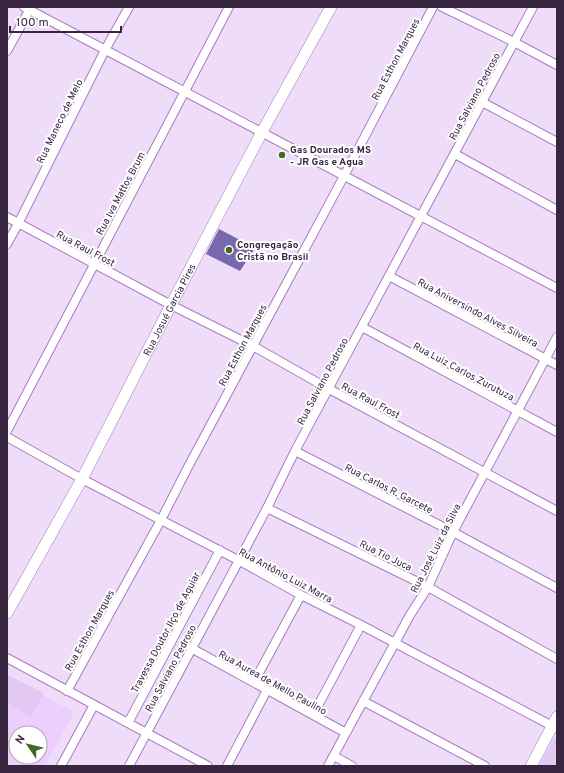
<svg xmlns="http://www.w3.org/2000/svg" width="564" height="773" viewBox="0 0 564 773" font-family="Overpass,sans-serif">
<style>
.built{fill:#eccffd;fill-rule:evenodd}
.green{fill:#e4c8f4}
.building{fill:#7868ad}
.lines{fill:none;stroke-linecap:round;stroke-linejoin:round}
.street-casing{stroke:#a77dbf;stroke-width:10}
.secondary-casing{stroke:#a77dbf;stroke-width:12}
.street{stroke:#fff;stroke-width:8}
.secondary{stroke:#fff;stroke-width:11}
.poi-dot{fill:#436822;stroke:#fff;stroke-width:1.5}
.labels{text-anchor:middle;stroke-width:4;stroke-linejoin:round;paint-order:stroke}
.street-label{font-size:10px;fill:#382641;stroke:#fff}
.poi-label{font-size:10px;font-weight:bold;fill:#382641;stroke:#fff;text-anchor:start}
</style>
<rect width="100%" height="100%" fill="#eedcf8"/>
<!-- built -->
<path class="built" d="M7 677 74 712 45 766H7ZM16 733H40V757H16Z"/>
<!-- green -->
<path class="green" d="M8 675 44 693 31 717 7 703V677Z
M554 738H557V766H539Z"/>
<!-- building -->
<path class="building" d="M219 229 255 248 240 271 206 254Z"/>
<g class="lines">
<!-- street casing -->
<g class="street-casing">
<path id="street" d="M24 7 557 288
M442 7 514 42 557 65
M7 51 31 7
M482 102 557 142
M455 154 557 210
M7 217 171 305 253 346 329 389 557 511
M7 244 18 224 105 50 129 7
M389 276 557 365
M362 327 557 432
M7 431 229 7
M7 437 82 479 238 560 301 595 361 625 556 728
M295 451 453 532 557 588
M267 508 428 587 557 659
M191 648 346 733
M7 658 208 766
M254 682 301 595
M67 691 161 520 188 467 344 176 433 7
M363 701 485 766
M313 715 361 625
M128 723 220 550
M334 756 352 766
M61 766 94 705
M129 766 267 508 295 451 533 7
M227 766 267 690
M328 766 410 615 428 587 453 532 557 337"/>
</g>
<!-- secondary casing -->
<g class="secondary-casing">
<g id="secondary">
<path id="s1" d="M7 613 82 479 171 305 262 132 331 7"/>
<path d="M531 766 557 717"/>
</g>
</g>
<!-- street -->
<use href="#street" class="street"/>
<!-- secondary -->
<use href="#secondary" class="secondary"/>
</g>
<!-- markers -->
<g class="poi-dot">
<circle cx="282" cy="155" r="4"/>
<circle cx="229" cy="250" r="4"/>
</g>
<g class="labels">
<!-- street labels -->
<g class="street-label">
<text transform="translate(395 59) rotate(-62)" y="4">Rua Esthon Marques</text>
<text transform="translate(474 96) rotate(-62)" y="4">Rua Salviano Pedroso</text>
<text transform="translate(59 121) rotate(-64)" y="4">Rua Maneco de Melo</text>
<text transform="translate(120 193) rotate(-62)" y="4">Rua Iva Mattos Brum</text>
<text transform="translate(86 248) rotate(28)" y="4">Rua Raul Frost</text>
<text dy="4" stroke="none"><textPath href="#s1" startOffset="344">Rua Josué Garcia Pires</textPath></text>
<text transform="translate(478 312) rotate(28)" y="4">Rua Aniversindo Alves Silveira</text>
<text transform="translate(242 345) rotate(-62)" y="4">Rua Esthon Marques</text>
<text transform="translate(464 371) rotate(28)" y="4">Rua Luiz Carlos Zurutuza</text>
<text transform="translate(322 381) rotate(-62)" y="4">Rua Salviano Pedroso</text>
<text transform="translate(371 400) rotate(28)" y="4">Rua Raul Frost</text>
<text transform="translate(389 488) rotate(27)" y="4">Rua Carlos R. Garcete</text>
<text transform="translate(435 548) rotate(-63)" y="4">Rua José Luiz da Silva</text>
<text transform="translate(386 555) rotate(26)" y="4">Rua Tio Juca</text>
<text transform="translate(286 575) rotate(28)" y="4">Rua Antônio Luiz Marra</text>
<text transform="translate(89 630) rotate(-61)" y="4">Rua Esthon Marques</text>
<text transform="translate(165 632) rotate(-62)" y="4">Travessa Doutor Ilço de Aguiar</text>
<text transform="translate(170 668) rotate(-62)" y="4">Rua Salviano Pedroso</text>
<text transform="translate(273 682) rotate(29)" y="4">Rua Aurea de Mello Paulino</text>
</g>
<!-- poi labels -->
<g class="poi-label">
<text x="290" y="153">Gas Dourados MS<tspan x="290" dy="12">- JR Gas e Agua</tspan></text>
<text x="237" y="248">Congregação<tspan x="237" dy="12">Cristã no Brasil</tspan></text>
</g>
</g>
<!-- border -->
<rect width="564" height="773" fill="none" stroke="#382641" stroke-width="16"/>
<!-- north arrow -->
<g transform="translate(28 745) rotate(305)"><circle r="19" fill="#ffffff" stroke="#afa8b3"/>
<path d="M0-3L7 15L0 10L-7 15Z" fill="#436822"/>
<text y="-6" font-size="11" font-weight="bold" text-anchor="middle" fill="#382641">N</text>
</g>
<!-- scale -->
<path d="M10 26v6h111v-6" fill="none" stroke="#382641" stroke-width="2"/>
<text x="16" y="26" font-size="12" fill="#382641" stroke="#ffffff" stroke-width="3" paint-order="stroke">100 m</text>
</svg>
